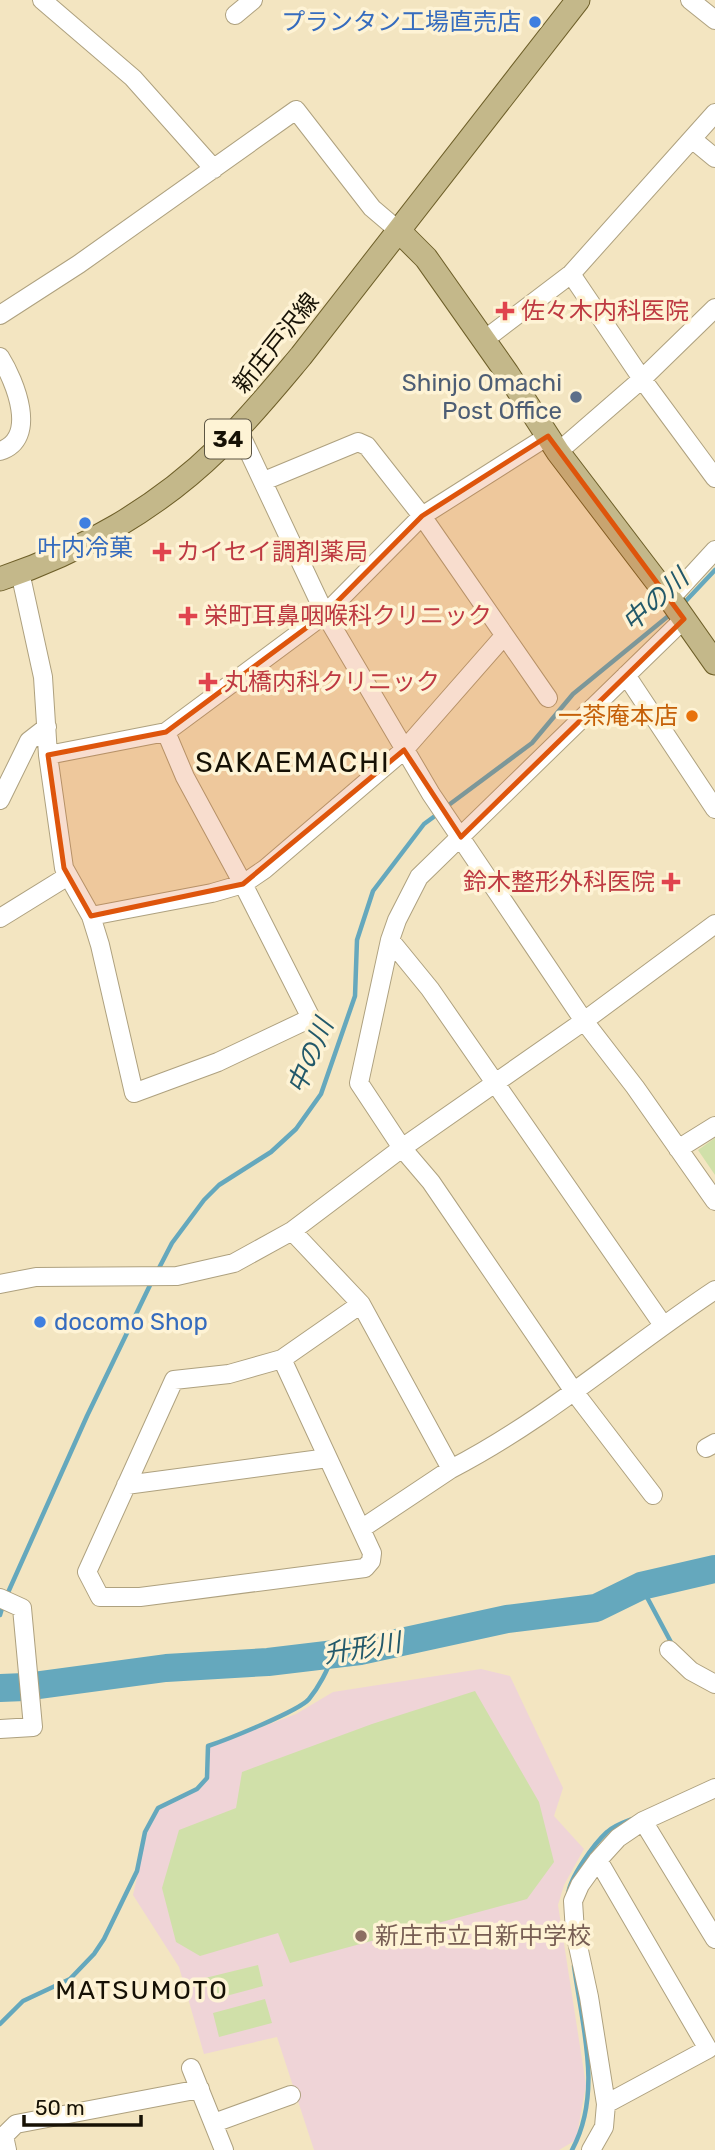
<svg xmlns="http://www.w3.org/2000/svg" width="715" height="2150" viewBox="0 0 715 2150" font-family="Rubik,'Noto Sans JP',sans-serif">
<style>
.education{fill:#efd4d7}
.green{fill:#d0e0a9}
.lines{fill:none;stroke-linecap:round;stroke-linejoin:round}
.stream{stroke:#65a8bd;stroke-width:4.5}
.river{stroke:#65a8bd;stroke-width:28}
.minor-casing{stroke:#aea17f;stroke-width:20}
.major-casing{stroke:#6e5f29;stroke-width:25}
.minor{stroke:#fff;stroke-width:18}
.major{stroke:#c4b88a;stroke-width:23}
.marked{fill:#de550c;fill-opacity:0.2;stroke:#de550c;stroke-width:5;stroke-linejoin:round}
.shop-dot{fill:#3f7fe0;stroke:#fef3d5;stroke-width:2.5}
.health-dot{fill:#e0444e;stroke:#fef3d5;stroke-width:2.5}
.service-dot{fill:#5c6f8a;stroke:#fef3d5;stroke-width:2.5}
.food-dot{fill:#e8710a;stroke:#fef3d5;stroke-width:2.5}
.education-dot{fill:#8d6e63;stroke:#fef3d5;stroke-width:2.5}
.labels{text-anchor:middle;stroke-width:7;stroke-linejoin:round;paint-order:stroke}
.shield{fill:#fef3d5;stroke:#5c5543;stroke-width:2}
.shield-label{font-size:23px;font-weight:bold;fill:#161105}
.shop-label{font-size:24px;fill:#366cbe;stroke:#fef3d5;text-anchor:end}
.health-label{font-size:24px;fill:#be3a42;stroke:#fef3d5;text-anchor:start}
.street-label{font-size:24px;fill:#161105;stroke:#fef3d5}
.service-label{font-size:24px;fill:#4e5e75;stroke:#fef3d5;text-anchor:end}
.food-label{font-size:24px;fill:#c56008;stroke:#fef3d5;text-anchor:end}
.education-label{font-size:24px;fill:#785e54;stroke:#fef3d5;text-anchor:start}
.water-label{font-size:26px;font-style:italic;fill:#23596a;stroke:#fef3d5}
.neighbourhood-label{font-size:26px;letter-spacing:2px;fill:#161105;stroke:#fef3d5}
.quarter-label{font-size:28px;letter-spacing:2px;fill:#161105;stroke:#fef3d5}
</style>
<rect width="100%" height="100%" fill="#f3e5c1"/>
<!-- education -->
<path class="education" d="M481 1669 510 1676 563 1788 554 1816 584 1849 564 1885 558 1905 586 2085 576 2140 559 2150H314L277 2037 204 2054 179 1967 133 1895 147 1833 159 1810 199 1790 209 1779 210 1747 296 1714 333 1692Z"/>
<!-- green -->
<path class="green" d="M715 1138V1175L698 1150Z
M475 1691 539 1802 554 1862 527 1899 290 1963 278 1933 200 1956 176 1942 162 1888 179 1830 236 1808 242 1772 372 1724Z
M258 1965 263 1986 211 2000 205 1978Z
M265 1999 272 2023 219 2037 213 2013Z"/>
<g class="lines">
<!-- stream -->
<path class="stream" d="M682 605 715 570
M446 807 532 743 573 694 672 613
M158 1270 172 1243 204 1200 219 1185 271 1152 296 1129 321 1094 355 996 357 940 373 891 424 824 439 813
M641 1586 673 1646
M6 1597 87 1416 152 1281
M0 1615 3 1605
M568 1895C569 1878 594 1844 607 1832 613 1826 624 1822 632 1819
M0 2024 23 2001 70 1979 94 1954 104 1939 137 1871 145 1832 158 1808 197 1789 207 1778 208 1746C226 1740 299 1711 309 1699 318 1688 329 1669 332 1655
M572 2150C603 2093 582 2026 574 1966"/>
<!-- river -->
<path class="river" d="M0 1688 25 1687 166 1668 268 1662 360 1651 507 1619 596 1608 641 1586 715 1569"/>
<!-- minor casing -->
<g class="minor-casing">
<path id="minor" d="M42 0 133 78 214 169
M690 0 715 20
M235 15 253 0
M692 139 715 158
M571 274 642 379 715 478
M0 315 79 264 296 110 372 208 399 231
M484 340 571 274 715 113
M0 357C15 381 39 439 0 451
M238 429 325 614 431 794 584 1021 635 1087 715 1201
M558 452 642 379 715 308
M264 481 358 442 367 446 422 516 548 698
M20 572 43 677 48 755 64 868 91 916 100 945 134 1093 218 1062 311 1018 243 884 185 777 166 732 325 614 422 516 548 436
M670 599 715 550
M626 675 715 809
M48 755 166 732
M0 800 29 741 47 727
M91 916 212 893 243 884 265 869 404 750 504 636
M0 918 68 876
M390 940 430 989 663 1325
M678 1149 715 1126
M292 1231 361 1304 451 1469C546 1420 626 1349 715 1290
M0 1284 36 1277 177 1276 234 1263 292 1231 402 1148 584 1021 715 924
M282 1359 372 1553 371 1561 365 1568 140 1597H100L87 1572 174 1380 229 1374 282 1359 361 1304
M706 1448 715 1443
M126 1485 328 1458
M653 1495 575 1393 431 1182 402 1148 359 1083 390 940 397 920 419 877 684 619
M361 1529 451 1469
M0 1598 22 1608 33 1727 0 1729
M669 1650 691 1671 715 1684
M643 1821 715 1939
M598 1860 708 2049 606 2104
M191 2068 224 2150
M214 2123 291 2095
M7 2150 4 2136 16 2124 200 2089
M591 2150 604 2127 606 2104 589 1997 575 1932 573 1901 580 1885 598 1860 618 1838 643 1821 715 1788"/>
</g>
<!-- major casing -->
<g class="major-casing">
<path id="major" d="M399 231 426 258 507 373 558 452 670 599 715 663
M0 579C81 552 158 508 219 448 249 419 275 387 301 356L578 0"/>
</g>
<!-- minor -->
<use href="#minor" class="minor"/>
<!-- major -->
<use href="#major" class="major"/>
</g>
<!-- marked area -->
<path class="marked" d="M548 436 684 619 461 837 404 750 243 884 91 916 64 868 48 755 166 732 325 614 422 516Z"/>
<!-- markers -->
<g class="shop-dot">
<circle cx="535" cy="22" r="7"/>
<circle cx="85" cy="523" r="7"/>
<circle cx="40" cy="1322" r="7"/>
</g>
<g class="health-dot">
<path d="M501.5 300.5h7v7h7v7h-7v7h-7v-7h-7v-7h7z"/>
<path d="M158.5 541.5h7v7h7v7h-7v7h-7v-7h-7v-7h7z"/>
<path d="M184.5 605.5h7v7h7v7h-7v7h-7v-7h-7v-7h7z"/>
<path d="M204.5 671.5h7v7h7v7h-7v7h-7v-7h-7v-7h7z"/>
<path d="M667.5 871.5h7v7h7v7h-7v7h-7v-7h-7v-7h7z"/>
</g>
<circle class="service-dot" cx="576" cy="397" r="7"/>
<circle class="food-dot" cx="692" cy="716" r="7"/>
<circle class="education-dot" cx="361" cy="1936" r="7"/>
<g class="labels">
<!-- shield labels -->
<rect class="shield" x="205" y="419.5" width="46" height="39" rx="5"/>
<g class="shield-label">
<text x="228" y="447">34</text>
</g>
<!-- shop labels -->
<g class="shop-label">
<text x="521" y="30">プランタン工場直売店</text>
<text x="85" y="556" text-anchor="middle">叶内冷菓</text>
<text x="54" y="1330" text-anchor="start">docomo Shop</text>
</g>
<!-- health labels -->
<g class="health-label">
<text x="521" y="319">佐々木内科医院</text>
<text x="176" y="560">カイセイ調剤薬局</text>
<text x="204" y="624">栄町耳鼻咽喉科クリニック</text>
<text x="224" y="690">丸橋内科クリニック</text>
<text x="655" y="890" text-anchor="end">鈴木整形外科医院</text>
</g>
<!-- street labels -->
<g class="street-label">
<text transform="translate(276 343) rotate(-51)" y="8">新庄戸沢線</text>
</g>
<!-- service labels -->
<g class="service-label">
<text x="562" y="391">Shinjo Omachi<tspan x="562" dy="28">Post Office</tspan></text>
</g>
<!-- food labels -->
<g class="food-label">
<text x="678" y="724">一茶庵本店</text>
</g>
<!-- education labels -->
<g class="education-label">
<text x="375" y="1944">新庄市立日新中学校</text>
</g>
<!-- water labels -->
<g class="water-label">
<text transform="translate(655 600) rotate(-42)" y="9">中の川</text>
<text transform="translate(310 1056) rotate(-67)" y="9">中の川</text>
<text transform="translate(362 1648) rotate(-9)" y="9">升形川</text>
</g>
<!-- neighbourhood labels -->
<g class="neighbourhood-label">
<text x="142" y="1999">MATSUMOTO</text>
</g>
<!-- quarter labels -->
<g class="quarter-label">
<text x="293" y="772">SAKAEMACHI</text>
</g>
</g>
<!-- scale -->
<path d="M24 2115v10h117v-10" fill="none" stroke="#161105" stroke-width="3.5"/>
<text x="35" y="2115" font-size="21" fill="#161105" stroke="#fef3d5" stroke-width="5" paint-order="stroke">50 m</text>
</svg>
